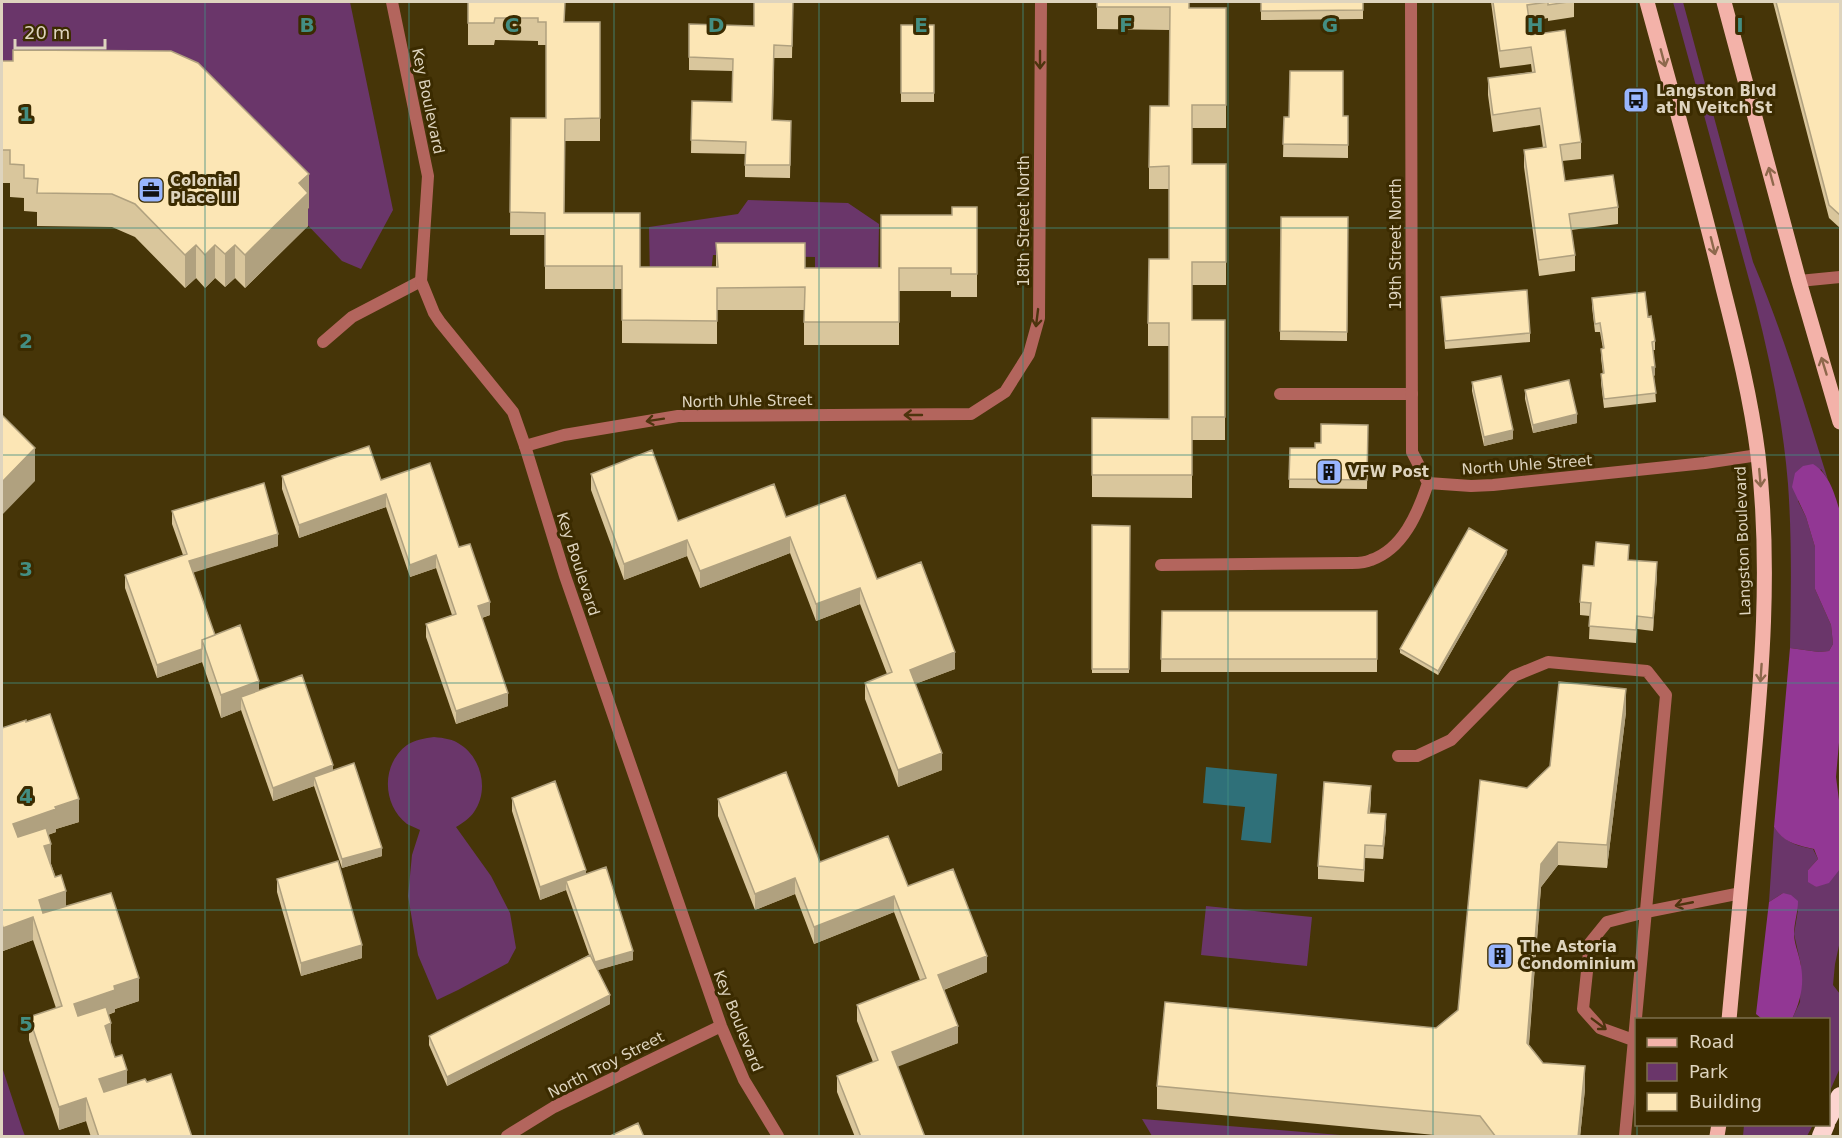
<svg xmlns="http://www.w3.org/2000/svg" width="1842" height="1138" viewBox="0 0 1842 1138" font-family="'DejaVu Sans',sans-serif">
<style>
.green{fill:#6a366a}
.forest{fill:#923794}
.water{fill:#2f7079}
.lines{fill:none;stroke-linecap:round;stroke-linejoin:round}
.lane{stroke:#b3655d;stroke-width:12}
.street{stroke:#b3655d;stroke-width:12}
.primary{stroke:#f3b2a9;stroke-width:15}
.highway{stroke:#fdd5d0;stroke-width:18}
.wall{fill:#d9c69c}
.shaded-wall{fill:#b0a17f}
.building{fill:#fce6b5;stroke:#b0a17f;stroke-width:1.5}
.oneway{stroke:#8e684c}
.oneway2{stroke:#4d340e}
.grid{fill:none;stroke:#438e82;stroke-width:1.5;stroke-opacity:0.55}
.labels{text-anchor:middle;stroke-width:6;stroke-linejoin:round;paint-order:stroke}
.poi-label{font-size:15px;font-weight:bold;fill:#ded4be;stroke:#3b2b00;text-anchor:start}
.street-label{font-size:15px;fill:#ded4be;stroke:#3b2b00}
.grid-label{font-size:20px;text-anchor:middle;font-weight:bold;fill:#438e82;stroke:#3b2b00;stroke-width:6;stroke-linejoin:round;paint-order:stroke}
</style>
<rect width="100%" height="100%" fill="#463508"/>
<!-- green -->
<path class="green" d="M2 2H350L393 210 361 269 342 261 299 216 309 208 2 94Z
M1673 2H1683L1753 262C1783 332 1805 407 1828 480L1821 469 1798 501 1806 517 1815 547V589L1831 625 1833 644 1829 651 1819 652 1790 648C1791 594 1792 539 1788 484 1783 423 1771 364 1756 305Z
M748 200 848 203 879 224 878 282 815 283V257L713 255 710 282 650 281 649 227 738 214Z
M434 737C444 738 453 739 461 745 482 759 489 791 474 812 470 818 463 823 456 827L491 876 510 913 516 948 508 963 458 990 437 1000 418 955 408 896 412 855 420 830C416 828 411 826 407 824 382 805 381 764 407 745 415 740 425 738 434 737Z
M1774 827C1784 842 1797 846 1813 849L1818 859 1808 870V881L1816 887 1840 869V941L1835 964 1833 985 1840 994V1068L1829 1093 1828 1020 1792 1019 1800 1002 1801 965 1794 934 1798 910 1783 893 1769 902Z
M1206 906 1312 917 1307 966 1201 955Z
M2 1067 22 1128 25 1136H2Z
M1142 1119 1352 1136H1152Z
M1744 1125V1124L1813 1125 1807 1136H1743Z"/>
<!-- forest -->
<path class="forest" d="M1813 464C1830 475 1834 493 1840 511V731L1836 777 1840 808V869L1829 883 1816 887 1808 882V870L1818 859 1814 849C1796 845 1784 843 1774 827L1790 648 1819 652 1829 651 1833 644 1831 625 1815 589V547L1806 517 1792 487 1795 473 1803 466Z
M1783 893 1791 895 1798 901C1798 912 1794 923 1794 934 1794 942 1798 952 1800 961 1805 983 1801 1000 1792 1019H1762L1756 1014 1769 902Z"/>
<!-- water -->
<path class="water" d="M1206 767 1277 774 1271 843 1241 840 1245 807 1203 803Z"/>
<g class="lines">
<!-- lane -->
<path class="lane" d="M323 342 352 317 421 281
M1280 394H1412
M525 446 564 435 678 416 971 414 1005 392 1029 354 1039 318 1041 2
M1398 756H1417L1451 740 1514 676 1548 662 1647 671 1666 695 1625 1136
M1636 1041 1600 1028 1583 1009 1590 943 1607 922 1646 912 1741 893"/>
<!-- street -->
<path class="street" d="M392 2 428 176 421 281 434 313 440 322 513 412 525 446 565 576 721 1026 744 1080 778 1136
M1411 2 1412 452 1428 483
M1799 281 1840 277
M1161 565 1352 563C1358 563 1365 563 1371 560 1403 549 1418 513 1428 483L1471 486 1493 485 1705 463 1758 455
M507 1136 554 1107 721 1026"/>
<!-- primary -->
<path class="primary" d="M1647 2C1673 97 1700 192 1723 288 1737 343 1751 399 1758 455 1771 566 1762 677 1751 787 1744 864 1736 942 1729 1020
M1724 2 1799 281 1840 422
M1717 1136 1719 1124"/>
<!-- highway -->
<path class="highway" d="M1828 1119 1840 1096
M1821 1136 1826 1124"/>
</g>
<!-- wall -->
<path class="wall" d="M468 2 565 22H600V141H565L564 213 640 267H716V243L805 268H881L952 215 977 207V297H951V291H899V345H804V310H717V344L622 343V289H545V235H510L511 118H546V45H538V41L495 40 494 45H468Z
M793 2 792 58H774L773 120 791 121 790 178 745 177V154L691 153 692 101 732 102 733 71 689 70V24L754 26Z
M1097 2 1189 8H1226V128H1192V164H1226V285H1192V320H1225V440H1192V498L1092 497V418L1169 419V346H1148V323L1169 259V189H1149V167L1169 106 1170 30 1097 29Z
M1261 2H1363V19L1261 20Z
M1491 2H1574V17L1548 21V18L1529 22 1531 35 1581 142V159L1562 161 1565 181 1618 207V224L1571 230 1575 255V271L1539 276 1524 167V150L1543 148 1540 125 1493 132 1488 95V78L1532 72 1531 64 1500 68Z
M1773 2H1840V228L1829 218Z
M901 25H934V102H901Z
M2 61 309 207 308 209V226L245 288 235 278 225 287 215 278 205 288 196 278 185 288 135 237 112 227 37 226V212L24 211V198L10 197V183H2Z
M1348 116V158L1283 157 1284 117Z
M1281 217H1348L1347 341 1280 340Z
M1441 297 1530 333V342L1445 349Z
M1592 298 1648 317 1655 341V350H1653L1655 375 1654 376 1656 402 1604 408 1601 383V374H1603L1601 358V349H1603L1600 332H1595L1592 307Z
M1472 382 1513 439 1484 446 1472 391Z
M1525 390 1577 423 1533 433 1525 399Z
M1368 425 1367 489 1289 488 1290 448H1315L1321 443Z
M591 474 678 521 786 517 877 579 955 669 915 684 942 770 898 787 865 699V683L887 674 860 604 816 621 790 553 700 588 687 556 624 580 591 490Z
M282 476 381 480 459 547 490 615 482 618 508 706 456 724 426 637V624L452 615 436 568 410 577 386 507 299 538 282 489Z
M172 511 278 546 193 572 215 635 259 691 333 770 382 856 342 868 314 786 273 801 241 710 221 718 202 662 157 678 125 588V575L183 555 172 524Z
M1092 525 1130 526 1129 673H1092Z
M1507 554 1438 675 1400 653V649Z
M1629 560 1657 575 1653 631 1637 629 1636 643 1589 639 1590 616 1580 615V602L1594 566Z
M1162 611H1377V672H1161Z
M1626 712 1607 868 1558 865 1541 887 1529 1045 1543 1063 1585 1089 1580 1137H1456L1157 1109V1086L1436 1028 1458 1010 1527 788Z
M2 728 79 822 56 829V832L48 835 51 864 66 906 139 1001 115 1009V1012L108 1015 111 1044 115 1057 127 1085 147 1082 192 1137H91L86 1121 59 1130 29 1040V1017L56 1008 33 940 3 951 2 947Z
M512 798 586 874 633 960 597 970 610 1004 447 1086 429 1045V1036L589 955 566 890 540 900 512 811Z
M718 799 820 862 908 886 987 972 944 990 958 1043 897 1066 925 1137H855L837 1092V1076L873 1062 857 1021V1005L920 980 894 912 814 944 795 894 755 910 718 816Z
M1371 799 1370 813 1386 827 1383 859 1365 858 1364 882 1318 879V866Z
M277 879 362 958 301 976 277 892Z"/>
<!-- shaded-wall -->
<path class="shaded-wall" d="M309 174V207L308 209V226L245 288V255L299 183Z
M196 245V278L185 288V255Z
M215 245V278L205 288V255Z
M235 245V278L225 287V254Z
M1652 367H1655V375L1652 376Z
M1577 414V423L1533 433V425Z
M1513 430V439L1484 446V437Z
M35 448V481L2 515V482Z
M386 494V507L299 538V525Z
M278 534V546L189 574V561Z
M790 537V553L700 588V571Z
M687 540V556L624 580V564Z
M1507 550V554L1438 675V671Z
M436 555V568L410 577V565Z
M1657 562V575L1653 631V618Z
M860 588V604L816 621V604Z
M490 602V615L478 619V606Z
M202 649V662L157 678V665Z
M955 652V669L910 686V670Z
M259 681V704L241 697V710L221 718V695Z
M1626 689V712L1607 868V845Z
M508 693V706L456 724V711Z
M942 753V770L898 787V770Z
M333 765V778L314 777V786L273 801V788Z
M1371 786V799L1368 826V813Z
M79 799V822L56 829V832L13 846V824L55 807Z
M1386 814V827L1383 859V846Z
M1558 842V865L1541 887 1527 1066V1043L1541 864Z
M51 844V866L44 846Z
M382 848V856L342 868V859Z
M586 870V883L566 881V890L540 900V887Z
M795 878V894L755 910V894Z
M66 891V913L39 923V900Z
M894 896V912L814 944V927Z
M33 917V940L3 951V928Z
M362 945V958L301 976V963Z
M633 951V960L595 971V962Z
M987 956V972L938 992V975Z
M139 978V1001L115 1009V1012L74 1026V1004L114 986Z
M610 995V1004L447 1086V1077Z
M111 1023V1046L105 1026Z
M958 1026V1043L892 1069V1052Z
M1585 1066V1089L1580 1137H1578Z
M127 1070V1093L99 1102V1079Z
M86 1098V1121L59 1130V1107Z"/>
<!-- building -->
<path class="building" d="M468 2H565L564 22H600V118L565 119 564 213H640V267H718L716 243H805V268H881V215H952V207H977V274H951V268H899V322H804L805 287 717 288V321L622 320V266H545V213L510 212 511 118H546V22H538V18H495L494 23H468Z
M754 2H793L792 46 774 45 772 120 791 121 790 165H745L746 142 691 140 692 101 732 102 733 59 689 57V24L754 26Z
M1097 2H1189V8H1226V105H1192V164H1226V262H1192V320H1225V417H1192V475H1092V418L1169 419V323H1148L1149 259H1169V166L1149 167 1150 106H1169L1170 7H1097Z
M1261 2H1363V10L1261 11Z
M1493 2H1568L1548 5V2L1527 5 1531 35 1565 30 1581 142 1560 145 1565 181 1613 175 1618 207 1569 214 1575 255 1539 260 1524 150 1546 147 1540 108 1493 115 1488 78 1535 72 1531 47 1500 51Z
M1776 2H1840V215L1829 205Z
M901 25H934V93H901Z
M13 50 171 51 198 63 309 174 299 183 308 193 245 255 235 245 225 254 215 245 205 255 196 245 185 255 135 204 112 194 37 193 38 179 24 178V165L10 164V150H2V61H13Z
M1290 71H1343V116H1348V145L1283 144 1284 117H1289Z
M1281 217H1348L1347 332 1280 331Z
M1527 290 1530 333 1445 341 1441 297Z
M1645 292 1648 317 1651 316 1655 341 1652 342 1655 367H1652L1656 393 1604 399 1601 374 1604 373 1601 349 1604 348 1600 323 1595 324 1592 298Z
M1501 376 1513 430 1484 437 1472 382Z
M1569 380 1577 414 1533 425 1525 390Z
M2 415 35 448 2 482Z
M1321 424 1368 425 1367 480 1289 479 1290 448H1315V443H1321Z
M369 446 381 480 430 463 459 547 470 544 490 602 478 606 508 693 456 711 426 624 456 614 436 555 410 565 386 494 299 525 282 476Z
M652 450 678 521 774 484 786 517 845 495 877 579 921 562 955 652 910 670 942 753 898 770 865 683 892 672 860 588 816 604 790 537 700 571 687 540 624 564 591 474Z
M264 483 278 534 189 561 215 635 202 640V649L157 665 125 575 187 554 172 511Z
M1092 525 1130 526 1129 669H1092Z
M1469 528 1507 550 1438 671 1400 649Z
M1596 542 1629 545 1628 560 1657 562 1653 618 1637 616 1636 630 1589 626 1591 603 1580 602 1583 565 1594 566Z
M1162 611H1377V659H1161Z
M240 625 259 681 221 695 202 640Z
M302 675 333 765 273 788 241 697Z
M1559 682 1626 689 1607 845 1558 842 1541 864 1527 1043 1543 1063 1585 1066 1578 1137H1496L1480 1116 1157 1086 1165 1002 1436 1028 1458 1010 1480 780 1527 788 1550 766Z
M50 714 79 799 55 807 56 809 13 824 18 837 46 828 51 844 44 846 55 877 61 875 66 891 39 900 43 913 111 893 139 978 114 986 115 990 74 1004 78 1016 106 1007 111 1023 105 1026 115 1057 122 1055 127 1070 99 1079 104 1092 145 1079 147 1082 171 1074 192 1137H99L86 1098 59 1107 29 1017 62 1006 33 917 3 928 2 924V728L26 720V722Z
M354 763 382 848 342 859 314 777Z
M786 772 820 862 888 836 908 886 953 869 987 956 938 975 958 1026 892 1052 925 1137H861L837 1076 878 1060 857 1005 926 978 894 896 814 927 795 878 755 894 718 799Z
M555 781 586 870 540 887 512 798Z
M1324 782 1371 786 1368 813 1386 814 1383 846 1365 845 1364 870 1318 866Z
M338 861 362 945 301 963 277 879Z
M606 867 633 951 595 962 566 881Z
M590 955 610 995 447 1077 429 1036Z
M638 1123 644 1137H608Z"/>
<!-- one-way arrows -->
<defs><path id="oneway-shaft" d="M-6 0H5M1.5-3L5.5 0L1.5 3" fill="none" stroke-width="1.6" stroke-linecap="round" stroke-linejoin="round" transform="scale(1.5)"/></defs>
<g class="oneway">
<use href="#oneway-shaft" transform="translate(1663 58) rotate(75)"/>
<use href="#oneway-shaft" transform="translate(1771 176) rotate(-105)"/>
<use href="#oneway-shaft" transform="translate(1713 246) rotate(76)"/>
<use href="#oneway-shaft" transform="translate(1824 366) rotate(-107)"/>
<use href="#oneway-shaft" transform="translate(1760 478) rotate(85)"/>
<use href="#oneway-shaft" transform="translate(1761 673) rotate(94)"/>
</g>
<g class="oneway2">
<use href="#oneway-shaft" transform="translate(1040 60) rotate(90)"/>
<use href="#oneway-shaft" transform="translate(1037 318) rotate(97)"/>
<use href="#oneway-shaft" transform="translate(913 415) rotate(180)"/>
<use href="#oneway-shaft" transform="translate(655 420) rotate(171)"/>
<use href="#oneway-shaft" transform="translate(1684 904) rotate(169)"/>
<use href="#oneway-shaft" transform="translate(1599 1024) rotate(37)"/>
</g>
<!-- grid -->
<path class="grid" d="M205 2V1136M409 2V1136M614 2V1136M819 2V1136M1023 2V1136M1228 2V1136M1433 2V1136M1637 2V1020M2 228H1840M2 455H1840M2 683H1840M2 910H1840M1637 1124V1136"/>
<!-- icons -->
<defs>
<g id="bus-square" transform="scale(1.35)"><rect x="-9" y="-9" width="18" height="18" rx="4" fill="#98b5fd" stroke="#3b2b00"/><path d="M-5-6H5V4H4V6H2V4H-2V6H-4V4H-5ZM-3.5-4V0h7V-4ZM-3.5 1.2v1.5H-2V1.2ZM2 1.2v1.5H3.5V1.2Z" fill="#111"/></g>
<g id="office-square" transform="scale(1.35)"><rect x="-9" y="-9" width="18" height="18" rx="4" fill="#98b5fd" stroke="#3b2b00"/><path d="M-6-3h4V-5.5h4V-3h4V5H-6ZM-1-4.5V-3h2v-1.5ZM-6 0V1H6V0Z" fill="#111"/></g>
<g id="building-square" transform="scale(1.35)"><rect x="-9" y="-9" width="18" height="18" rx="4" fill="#98b5fd" stroke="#3b2b00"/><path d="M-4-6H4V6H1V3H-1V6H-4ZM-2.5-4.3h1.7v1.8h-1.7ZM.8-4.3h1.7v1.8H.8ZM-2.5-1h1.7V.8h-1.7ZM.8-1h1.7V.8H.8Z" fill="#111"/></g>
</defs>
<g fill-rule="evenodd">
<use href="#bus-square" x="1636" y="100"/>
<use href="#office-square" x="151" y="190"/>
<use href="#building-square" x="1329" y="472"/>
<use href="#building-square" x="1500" y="956"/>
</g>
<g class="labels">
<!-- poi labels -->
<g class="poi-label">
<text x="1656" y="96">Langston Blvd<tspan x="1656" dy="17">at N Veitch St</tspan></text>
<text x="170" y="186">Colonial<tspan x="170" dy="17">Place III</tspan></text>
<text x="1348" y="477">VFW Post</text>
<text x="1520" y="952">The Astoria<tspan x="1520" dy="17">Condominium</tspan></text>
</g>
<!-- street labels -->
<g class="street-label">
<text transform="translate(428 101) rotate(78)" y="5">Key Boulevard</text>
<text transform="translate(1024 221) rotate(-90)" y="5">18th Street North</text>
<text transform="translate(1396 244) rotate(-90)" y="5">19th Street North</text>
<text transform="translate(747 401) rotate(-1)" y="5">North Uhle Street</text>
<text transform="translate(1527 465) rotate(-4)" y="5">North Uhle Street</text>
<text transform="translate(1743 541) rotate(-92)" y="5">Langston Boulevard</text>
<text transform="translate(578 564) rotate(72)" y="5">Key Boulevard</text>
<text transform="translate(738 1021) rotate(68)" y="5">Key Boulevard</text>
<text transform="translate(606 1065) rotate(-27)" y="5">North Troy Street</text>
</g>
</g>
<g class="grid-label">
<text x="307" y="32">B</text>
<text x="512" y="32">C</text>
<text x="716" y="32">D</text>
<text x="921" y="32">E</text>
<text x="1126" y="32">F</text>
<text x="1330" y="32">G</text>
<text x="1535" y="32">H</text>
<text x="1740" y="32">I</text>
<text x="26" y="121">1</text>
<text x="26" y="348">2</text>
<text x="26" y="576">3</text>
<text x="26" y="803">4</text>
<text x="26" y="1031">5</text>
</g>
<!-- border -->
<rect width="1842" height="1138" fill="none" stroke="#ded4be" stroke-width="6"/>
<!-- legend -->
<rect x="1635" y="1018" width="195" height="108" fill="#3b2b00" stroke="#7c6f4c" stroke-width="1.5"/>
<rect x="1647" y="1038" width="30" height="9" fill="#f3b2a9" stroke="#7c6f4c" stroke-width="1.5"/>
<text x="1689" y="1048" font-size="18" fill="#ded4be">Road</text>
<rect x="1647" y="1063" width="30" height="18" fill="#6a366a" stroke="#7c6f4c" stroke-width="1.5"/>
<text x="1689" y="1078" font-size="18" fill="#ded4be">Park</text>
<rect x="1647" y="1093" width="30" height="18" fill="#fce6b5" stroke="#7c6f4c" stroke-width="1.5"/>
<text x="1689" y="1108" font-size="18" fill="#ded4be">Building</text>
<!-- scale -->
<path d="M15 39v9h90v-9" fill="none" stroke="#ded4be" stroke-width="3"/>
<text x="24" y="39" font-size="18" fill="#ded4be" stroke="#3b2b00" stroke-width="4.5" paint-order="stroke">20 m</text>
</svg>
